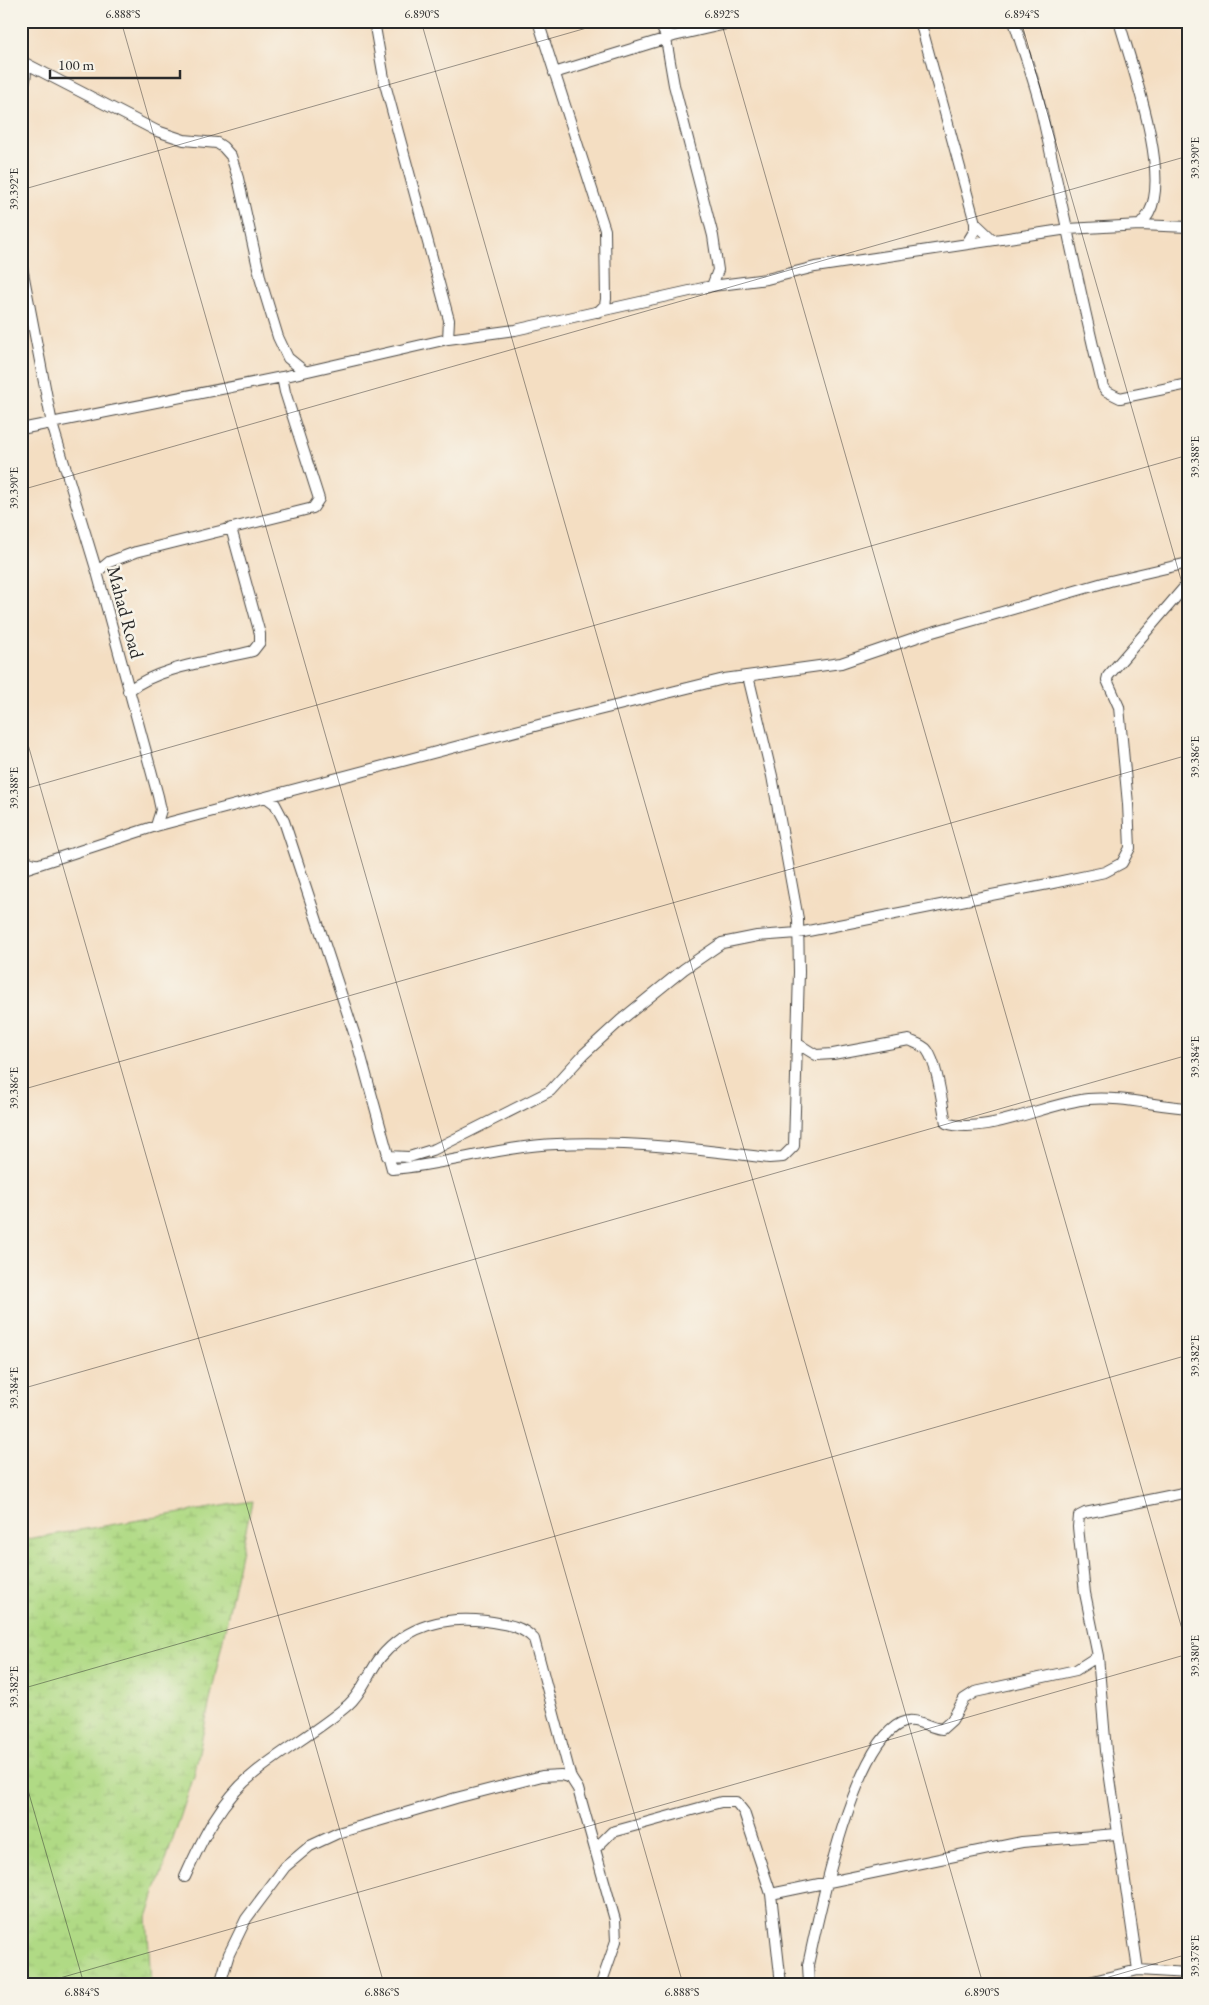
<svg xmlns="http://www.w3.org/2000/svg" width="1209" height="2005" viewBox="0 0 1209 2005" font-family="'EB Garamond',serif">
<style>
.wetland{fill:url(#wetland-marsh);stroke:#6e8258}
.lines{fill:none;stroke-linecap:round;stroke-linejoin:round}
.street-casing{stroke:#494642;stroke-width:12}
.street{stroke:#fff;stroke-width:10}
.ticks{fill:none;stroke:#2b2b2b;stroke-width:1;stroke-opacity:0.45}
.labels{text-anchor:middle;stroke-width:5;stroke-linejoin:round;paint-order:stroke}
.street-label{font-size:19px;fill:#2b2b2b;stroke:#f7f3e8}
.neatline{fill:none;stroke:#2b2b2b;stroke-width:2}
.ticks-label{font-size:12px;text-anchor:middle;fill:#2b2b2b}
</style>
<defs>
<pattern id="wetland-marsh" width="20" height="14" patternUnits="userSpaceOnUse" patternTransform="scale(1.25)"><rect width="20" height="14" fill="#b0da85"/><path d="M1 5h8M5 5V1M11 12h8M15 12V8" fill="none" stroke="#98bb73"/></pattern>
</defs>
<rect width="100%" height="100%" fill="#f7f3e8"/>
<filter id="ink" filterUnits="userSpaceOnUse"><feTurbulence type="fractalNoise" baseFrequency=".02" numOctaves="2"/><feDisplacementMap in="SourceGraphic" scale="10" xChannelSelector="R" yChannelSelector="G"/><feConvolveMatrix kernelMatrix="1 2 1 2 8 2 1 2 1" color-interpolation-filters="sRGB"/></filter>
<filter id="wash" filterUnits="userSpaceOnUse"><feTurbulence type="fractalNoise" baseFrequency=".0096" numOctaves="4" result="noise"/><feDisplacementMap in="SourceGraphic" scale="20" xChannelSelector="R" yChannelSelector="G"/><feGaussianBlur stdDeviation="1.12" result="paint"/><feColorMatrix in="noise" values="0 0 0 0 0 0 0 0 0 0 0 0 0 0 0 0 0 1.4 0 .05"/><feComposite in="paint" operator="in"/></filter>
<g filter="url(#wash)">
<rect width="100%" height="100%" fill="#f4dec2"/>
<!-- wetland -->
<path class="wetland" d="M252 1501 194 1776 147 1917 151 1984H21V1540Z"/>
</g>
<g filter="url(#ink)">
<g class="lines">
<!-- street casing -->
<g class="street-casing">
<path id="street" d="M374 21 385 84 449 320 448 339
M538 21 605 230 606 299 605 305 598 312
M658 21 665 34 674 36
M920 21 975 223V230L967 243
M1014 21C1022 48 1032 74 1039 101 1061 196 1079 292 1103 387L1106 391 1120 398 1188 384
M1119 21C1131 64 1171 174 1149 213 1147 217 1143 221 1140 225
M666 39 674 85 713 236 718 270 712 286
M21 61 157 131 184 140 217 143 223 147 231 156 238 178 261 281 278 337 288 358 304 371
M554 73 674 36 739 21
M21 90C26 80 27 73 24 63
M975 223 993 240
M21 262 52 424 97 572 158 796 161 810 156 826
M21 429 282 377 448 339 515 330 712 286 767 279 815 267 1068 229 1140 225 1188 227
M97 572 109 562 136 552 313 508 319 499 285 392 282 377
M128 691C160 666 214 661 253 651L260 642V634L231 528
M267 798 275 804 284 821 357 1042 392 1169C447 1165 501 1146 557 1144 628 1141 698 1149 769 1158L783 1157 794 1146 799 972 798 919 772 776 748 676
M21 859 37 865
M21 870 156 826 550 722 724 679 841 663 929 633 1110 581 1188 563
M798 1044 816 1055 833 1054 909 1040C915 1043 923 1045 927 1050 938 1065 942 1104 946 1123 985 1136 1046 1103 1088 1099 1121 1096 1155 1106 1188 1108
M387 1156 409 1157 435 1149 550 1091 584 1054 621 1020 684 969 722 943 757 936 798 933 1048 884 1105 872 1122 863 1130 848 1128 804 1119 707 1107 680 1108 676 1188 583
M595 1849 612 1832 721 1802H736L744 1812 771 1894 781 1984
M185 1877C202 1839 221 1799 256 1772 286 1748 319 1730 348 1705 362 1693 369 1672 380 1658 407 1625 446 1616 486 1621 504 1624 521 1625 534 1639L571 1778
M771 1894 1022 1842 1116 1834
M1138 1970 1106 1751 1098 1656 1085 1593 1078 1527 1079 1516 1085 1513 1188 1492
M220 1984 229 1954 246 1919 285 1867 310 1846 338 1833 456 1798 542 1776 561 1775 571 1778 578 1789 615 1920 616 1941 601 1984
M809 1984 808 1965C819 1914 853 1746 901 1723 916 1716 928 1728 942 1729L952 1720 964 1699 975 1692 1076 1670 1098 1656
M1081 1984 1138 1970 1188 1973"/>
</g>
<!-- street -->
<use href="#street" class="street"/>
</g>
</g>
<!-- ticks -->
<path class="ticks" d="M121 21 683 1984M421 21 983 1984M721 21 1188 1650M1021 21 1188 604M21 190 611 21M21 490 1188 156M21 720 384 1984M21 790 1188 455M21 1090 1188 755M21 1389 1188 1055M21 1689 1188 1355M21 1766 84 1984M39 1984 1188 1654M1085 1984 1188 1954"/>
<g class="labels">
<!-- street labels -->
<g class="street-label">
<text transform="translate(126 612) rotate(75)" y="7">Mahad Road</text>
</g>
</g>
<!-- margin -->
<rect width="1209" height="2005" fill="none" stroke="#f7f3e8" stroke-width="55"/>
<!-- scale -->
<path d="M50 70v8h130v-8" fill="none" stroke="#2b2b2b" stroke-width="2.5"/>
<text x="58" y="70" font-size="15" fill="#2b2b2b" stroke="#f7f3e8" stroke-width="4" paint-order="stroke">100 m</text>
<rect x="28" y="28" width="1154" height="1950" class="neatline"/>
<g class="ticks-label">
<text x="123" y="18">6.888°S</text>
<text x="422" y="18">6.890°S</text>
<text x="722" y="18">6.892°S</text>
<text x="1022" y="18">6.894°S</text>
<text transform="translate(1195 158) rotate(-90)" y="4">39.390°E</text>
<text transform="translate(14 189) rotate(-90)" y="4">39.392°E</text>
<text transform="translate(1195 457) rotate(-90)" y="4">39.388°E</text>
<text transform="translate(14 488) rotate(-90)" y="4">39.390°E</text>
<text transform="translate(1195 757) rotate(-90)" y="4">39.386°E</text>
<text transform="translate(14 788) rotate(-90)" y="4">39.388°E</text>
<text transform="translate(1195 1057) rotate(-90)" y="4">39.384°E</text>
<text transform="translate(14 1088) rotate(-90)" y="4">39.386°E</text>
<text transform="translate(1195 1356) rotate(-90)" y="4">39.382°E</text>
<text transform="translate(14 1388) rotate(-90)" y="4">39.384°E</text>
<text transform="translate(1195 1656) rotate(-90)" y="4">39.380°E</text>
<text transform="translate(14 1687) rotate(-90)" y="4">39.382°E</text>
<text transform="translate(1195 1956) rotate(-90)" y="4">39.378°E</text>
<text x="82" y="1996">6.884°S</text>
<text x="382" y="1996">6.886°S</text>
<text x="682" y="1996">6.888°S</text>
<text x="982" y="1996">6.890°S</text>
</g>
</svg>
